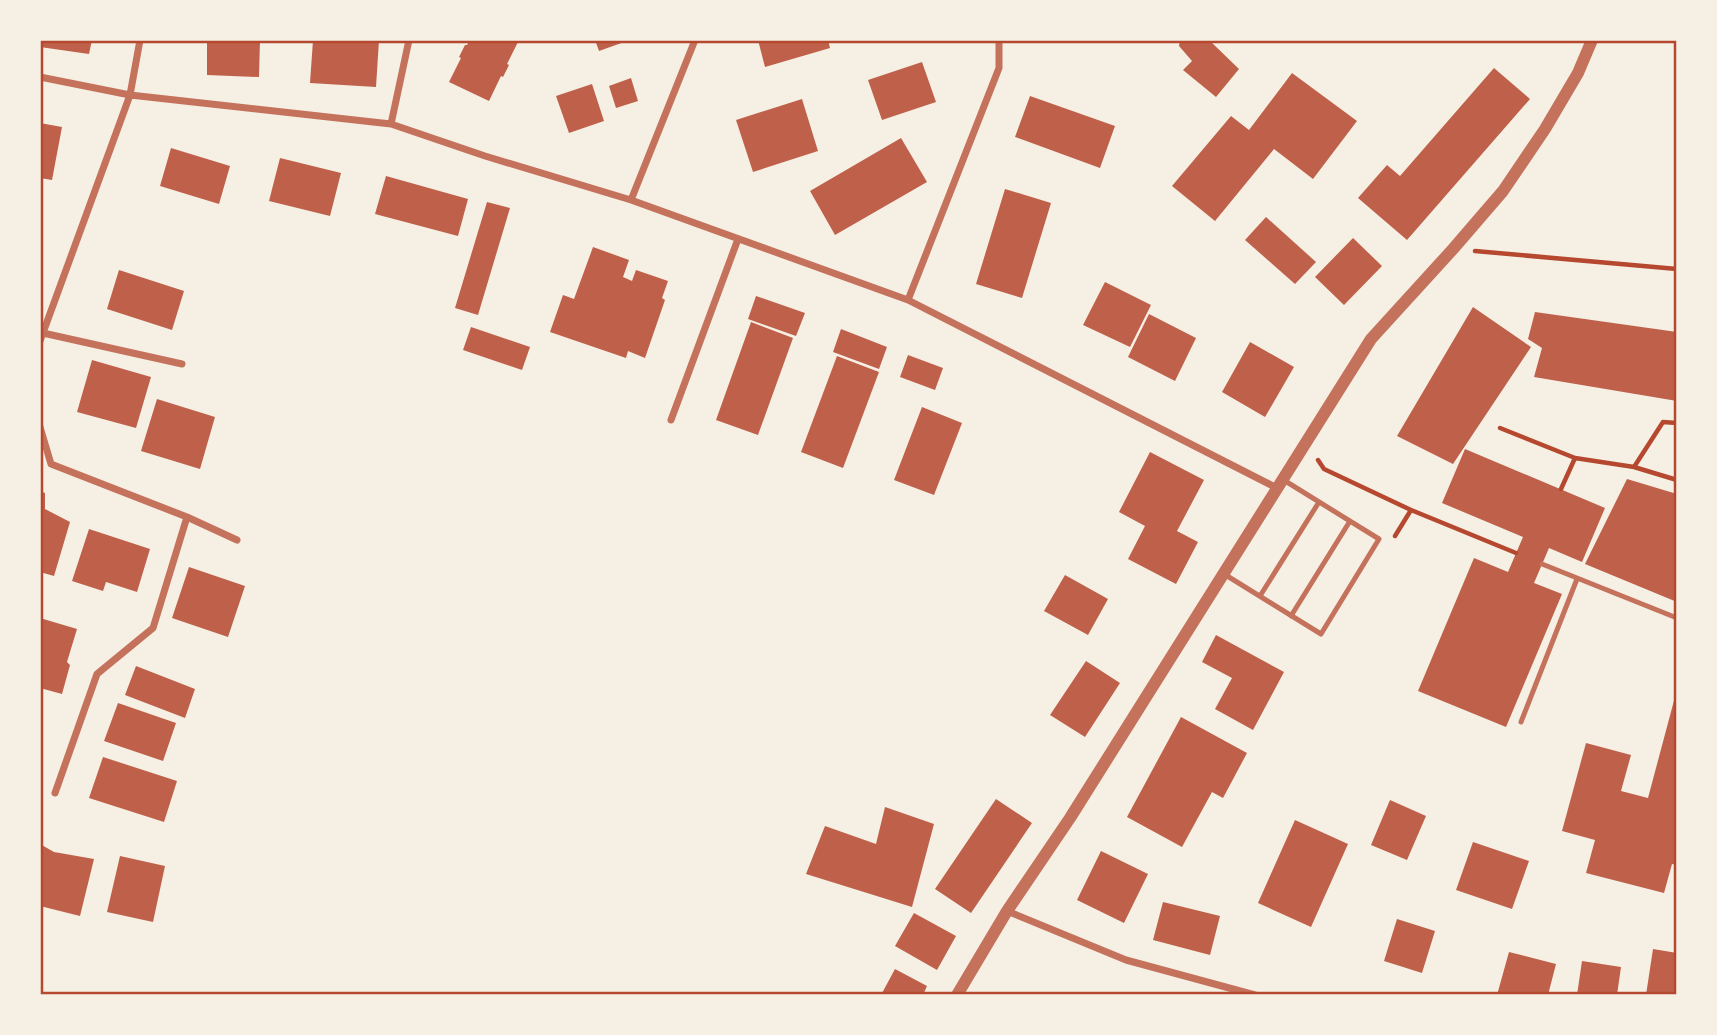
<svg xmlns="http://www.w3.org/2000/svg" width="1717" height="1035" viewBox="0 0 1717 1035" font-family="'Golos Text',sans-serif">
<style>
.building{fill:#bf614a}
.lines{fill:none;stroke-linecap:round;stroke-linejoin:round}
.path{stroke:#b5482f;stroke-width:4.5}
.service{stroke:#c5725c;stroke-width:5}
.minor{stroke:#c5725c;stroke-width:7}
.tertiary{stroke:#c5725c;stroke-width:12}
.neatline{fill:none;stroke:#b5482f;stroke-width:2.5}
</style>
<rect width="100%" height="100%" fill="#f6efe4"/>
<!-- building -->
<path class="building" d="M40 40H92L89 54 40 47Z
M207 40H260L259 77 207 75Z
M313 40H379L376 87 310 83Z
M470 40H514L518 42 507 64 509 65 503 77 501 76 489 101 449 82 461 58 459 57 465 45H467Z
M595 40H627V41L599 51Z
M758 40H828L830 48 765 67Z
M1180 40H1209L1239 69 1216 97 1183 70 1192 61 1179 46Z
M922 62 936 102 882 120 868 80Z
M1494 68 1530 99 1407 240 1358 198 1387 165 1400 176Z
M1292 73 1357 121 1313 179 1274 149 1215 221 1172 186 1231 116 1249 130Z
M631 78 638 101 616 108 609 86Z
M592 84 604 121 569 133 556 96Z
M1030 96 1115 126 1100 168 1015 137Z
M802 99 818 151 753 172 736 120Z
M40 123 62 127 52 180 40 178Z
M901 138 927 182 835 235 810 191Z
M171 148 230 166 219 204 160 186Z
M280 158 341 173 330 216 269 201Z
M386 176 468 199 458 236 375 214Z
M1005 189 1051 203 1022 298 976 284Z
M487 202 510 208 478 315 455 308Z
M1266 217 1316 262 1295 284 1245 240Z
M1353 238 1382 266 1344 305 1315 277Z
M593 247 629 260 623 277 632 281 636 270 668 281 662 298 665 300 645 358 628 351 626 358 550 332 563 295 574 299Z
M119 270 184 291 172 330 107 309Z
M1105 282 1151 305 1130 347 1083 325Z
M756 296 805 313 796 336 748 319Z
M1473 307 1531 347 1453 464 1397 436Z
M1535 312 1677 332V401L1534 377 1542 348 1528 339Z
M1149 314 1196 338 1175 381 1128 357Z
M751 322 793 338 758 435 716 420Z
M471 327 530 347 522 370 463 350Z
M841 329 887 347 879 369 833 352Z
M1250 342 1294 367 1265 417 1222 392Z
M908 355 943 368 935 390 900 377Z
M837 356 879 372 843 468 801 452Z
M92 360 151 377 136 428 77 412Z
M157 399 215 417 200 469 141 451Z
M922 407 962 423 934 495 894 480Z
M1465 449 1605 508 1582 562 1549 548 1534 583 1562 594 1506 727 1418 691 1474 558 1508 572 1523 537 1442 503Z
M1150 452 1204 480 1177 531 1198 542 1176 584 1128 559 1145 526 1119 512Z
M1627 479 1677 494V602L1585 564Z
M40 491 45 493V509L70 522 54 576 40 572Z
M89 529 150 549 137 592 106 582 103 591 72 581Z
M189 567 245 586 228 637 172 618Z
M1065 575 1108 599 1088 635 1044 611Z
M40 618 77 629 67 662 70 665 62 694 40 688Z
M1216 635 1284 672 1253 730 1215 709 1232 678 1202 662Z
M1086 661 1120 683 1085 737 1050 715Z
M136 666 195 689 185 718 125 695Z
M1676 693 1677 865 1672 864 1664 893 1586 873 1595 840 1562 831 1586 743 1631 755 1621 791 1648 798Z
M118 703 176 723 163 761 104 741Z
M1181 717 1247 753 1223 798 1212 792 1182 847 1127 817Z
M103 757 177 781 164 822 89 798Z
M996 799 1032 823 971 913 935 889Z
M1390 800 1426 816 1407 860 1371 845Z
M885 807 934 824 912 907 806 874 825 826 876 844Z
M1295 820 1348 844 1311 927 1258 903Z
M1473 842 1529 861 1512 909 1456 890Z
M40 844 54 852 94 859 80 916 40 906Z
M1101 851 1148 874 1124 923 1077 900Z
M120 856 165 866 153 922 107 912Z
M1163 902 1220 916 1210 955 1153 940Z
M914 913 956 936 937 970 895 946Z
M1397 919 1435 931 1422 973 1384 961Z
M1653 949 1677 953V995H1646Z
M1509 952 1556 964 1548 995H1497Z
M1582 961 1621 967 1617 995H1577Z
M895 969 927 986 923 995H881Z"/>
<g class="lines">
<!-- path -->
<path class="path" d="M1475 251 1677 269
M1500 428 1575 458 1634 467 1677 480
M1318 460 1324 469 1411 510 1516 553
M1634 467 1663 422 1677 423
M1561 489 1575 458
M1395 536 1411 510"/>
<!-- service -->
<path class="service" d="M1542 564 1677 618
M1224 574 1321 634 1379 539 1282 479
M1260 596 1319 502
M1291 616 1350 521
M1521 722 1577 579"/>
<!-- minor -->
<path class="minor" d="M40 77 130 95 391 124 485 156 631 200 908 300 1277 488
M391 124 409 40
M631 200 695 40
M908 300 999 68V40
M43 333 182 364
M40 341 130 95 140 40
M671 420 738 239
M40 427 51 464 187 517 237 540
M55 793 97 674 153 628 187 517
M1007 911 1126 960 1255 995"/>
<!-- tertiary -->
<path class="tertiary" d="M957 995 1007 911 1070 818 1371 339 1453 249 1503 191 1545 129 1578 73 1592 40"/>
</g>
<!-- border -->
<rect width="1717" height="1035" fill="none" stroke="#f6efe4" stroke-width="84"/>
<rect x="42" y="42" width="1633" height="951" class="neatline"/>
</svg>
